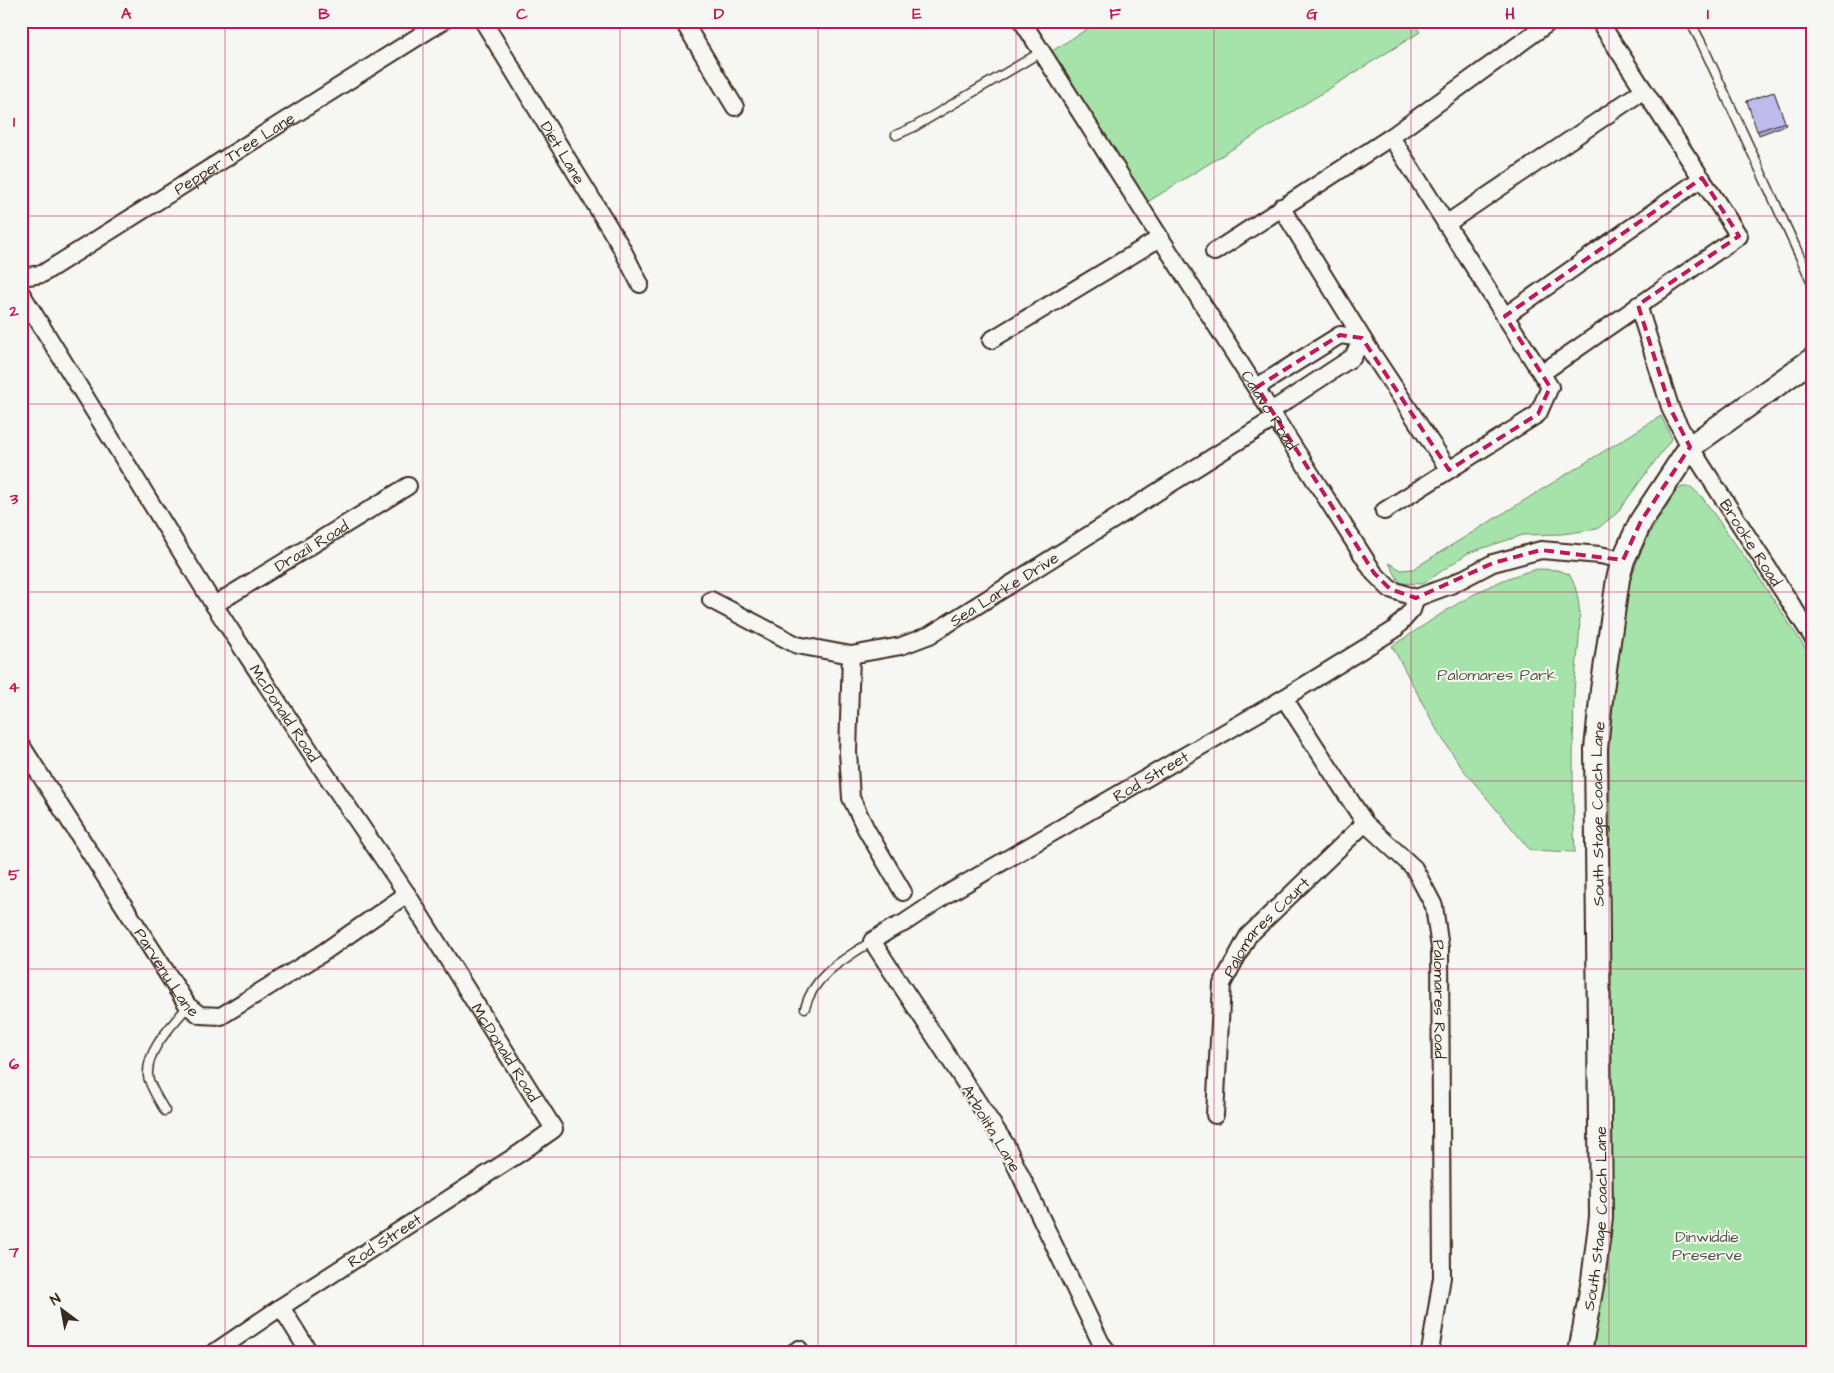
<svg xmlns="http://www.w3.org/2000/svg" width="1834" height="1373" viewBox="0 0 1834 1373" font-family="'Architects Daughter',sans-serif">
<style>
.green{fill:#a6e3aa;stroke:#708664}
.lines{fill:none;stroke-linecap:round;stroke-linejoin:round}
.lane-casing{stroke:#3b2a1e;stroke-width:11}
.street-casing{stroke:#3b2a1e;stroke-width:20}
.secondary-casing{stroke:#3b2a1e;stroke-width:26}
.lane{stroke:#f6f6f2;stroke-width:8}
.street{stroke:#f6f6f2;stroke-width:16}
.secondary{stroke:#f6f6f2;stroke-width:22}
.wall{fill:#a3a0cb;stroke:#3b2a1e}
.building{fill:#bdbaec;stroke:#3b2a1e}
.marked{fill:none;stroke:#c2185b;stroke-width:4;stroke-dasharray:10 6;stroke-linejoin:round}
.grid{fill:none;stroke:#c2185b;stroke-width:1;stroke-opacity:0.55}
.labels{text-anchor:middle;stroke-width:4;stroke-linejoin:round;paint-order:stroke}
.street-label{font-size:16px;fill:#3b2a1e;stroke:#f6f6f2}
.park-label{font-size:16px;fill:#565841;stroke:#f6f6f2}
.neatline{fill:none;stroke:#c2185b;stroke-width:2}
.grid-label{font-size:16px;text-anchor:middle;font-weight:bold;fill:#c2185b}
</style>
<rect width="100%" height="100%" fill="#f6f6f2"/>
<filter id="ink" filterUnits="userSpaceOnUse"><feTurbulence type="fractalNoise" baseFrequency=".02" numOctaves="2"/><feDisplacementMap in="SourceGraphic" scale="10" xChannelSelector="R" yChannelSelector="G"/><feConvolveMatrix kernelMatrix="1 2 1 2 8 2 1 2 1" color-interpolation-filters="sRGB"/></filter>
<g filter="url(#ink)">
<!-- green -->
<path class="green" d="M1100 21H1413L1420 32 1146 203 1052 51Z
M1661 416 1672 438 1617 513 1597 529 1562 534 1523 535 1468 553 1423 584 1400 583 1389 563 1401 570 1413 569Z
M1682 487H1691L1702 497 1756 573 1813 660V1352H1584L1605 1202 1602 776 1621 605 1639 556 1650 533 1676 491Z
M1538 569 1557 570 1569 574C1589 606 1575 658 1574 695 1573 747 1572 800 1575 852L1530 850 1462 768 1438 732 1392 646C1438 617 1484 581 1538 569Z"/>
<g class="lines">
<!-- lane casing -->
<g class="lane-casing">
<path id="lane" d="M1690 21 1702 44 1813 285
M896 135 914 127 1041 52
M805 1008C814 974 845 959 872 941
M165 1111C160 1102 149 1085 148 1076 146 1049 173 1025 188 1006"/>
</g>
<!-- street casing -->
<g class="street-casing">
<g id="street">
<path id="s1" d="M483 21 620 245 640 284"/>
<path d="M683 21 735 107"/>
<path id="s2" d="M1022 21 1374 573 1390 589 1416 598 1451 585 1493 563 1541 550 1600 555 1623 560"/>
<path d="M1391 137 1551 21"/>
<path d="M1446 224 1644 90"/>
<path d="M1214 252 1391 137 1550 387 1538 414 1449 470 1369 349 1281 207"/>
<path id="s3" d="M21 277 42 274 443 21"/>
<path id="s4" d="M21 293 214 605 314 757 407 894 554 1129 520 1153 281 1307 215 1352"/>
<path id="s5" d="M1638 305 1671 410 1690 447 1813 638"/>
<path d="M1505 316 1702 178"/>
<path d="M991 340 1160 238"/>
<path d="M1542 373 1739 236 1599 21"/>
<path d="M1257 387 1340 335 1362 338 1353 357 1271 411"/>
<path d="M1384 511 1449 470"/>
<path id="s6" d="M711 600 797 645 851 655 901 646 930 635 1275 418"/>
<path id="s7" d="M214 605 408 486"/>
<path d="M851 655 848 752 851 798 866 829 903 892"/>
<path id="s8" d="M1284 698 1365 823 1414 868 1434 906 1440 948 1442 1277 1430 1352"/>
<path id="s9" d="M21 745 188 1006 200 1015 221 1016 321 954 407 894"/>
<path id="s10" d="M1215 1115 1222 984 1248 936 1365 823"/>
<path d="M281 1307 309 1352"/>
<path d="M794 1352 799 1349"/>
<path id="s11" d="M1108 1352 1101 1343 1006 1145 872 941 891 929 904 923 949 893 1284 698 1394 630 1412 610 1416 598"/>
</g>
</g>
<!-- secondary casing -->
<g class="secondary-casing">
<g id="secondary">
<path id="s12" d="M1580 1352 1593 1280 1601 1217 1596 749 1602 690 1618 579 1623 560 1641 521 1690 447 1813 359"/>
</g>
</g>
<!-- lane -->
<use href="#lane" class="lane"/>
<!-- street -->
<use href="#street" class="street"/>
<!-- secondary -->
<use href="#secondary" class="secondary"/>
</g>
<!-- wall -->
<path class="wall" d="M1774 92 1786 125 1759 135 1747 101Z"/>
<!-- building -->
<path class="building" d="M1774 92 1785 122 1757 131 1747 101Z"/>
</g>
<!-- marked area -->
<path class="marked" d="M1702 178 1739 236 1638 305 1671 410 1690 447 1641 521 1623 560 1541 550 1493 563 1416 598 1390 589 1374 573 1257 387 1340 335 1362 338 1449 470 1538 414 1550 387 1505 316Z"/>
<!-- grid -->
<path class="grid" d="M225 21V1352M423 21V1352M620 21V1352M818 21V1352M1016 21V1352M1214 21V1352M1411 21V1352M1609 21V1352M21 216H1813M21 404H1813M21 592H1813M21 781H1813M21 969H1813M21 1157H1813"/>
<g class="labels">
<!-- street labels -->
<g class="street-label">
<text dy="6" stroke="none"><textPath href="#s1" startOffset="154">Diet Lane</textPath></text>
<text dy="6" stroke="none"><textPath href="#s3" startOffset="248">Pepper Tree Lane</textPath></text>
<text dy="6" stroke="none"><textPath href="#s2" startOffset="461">Calavo Road</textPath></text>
<text dy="6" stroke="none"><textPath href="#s5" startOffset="265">Brooke Road</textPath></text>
<text dy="6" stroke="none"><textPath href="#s7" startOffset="114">Drazil Road</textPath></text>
<text dy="6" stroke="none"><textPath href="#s6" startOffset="321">Sea Larke Drive</textPath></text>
<text dy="6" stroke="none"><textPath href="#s4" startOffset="496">McDonald Road</textPath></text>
<text dy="6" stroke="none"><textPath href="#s11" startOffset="799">Rod Street</textPath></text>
<text dy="6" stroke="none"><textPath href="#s12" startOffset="540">South Stage Coach Lane</textPath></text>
<text dy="6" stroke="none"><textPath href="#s10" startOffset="204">Palomares Court</textPath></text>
<text dy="6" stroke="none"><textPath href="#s9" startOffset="270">Parvenu Lane</textPath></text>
<text dy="6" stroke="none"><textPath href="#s8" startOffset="352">Palomares Road</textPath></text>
<text dy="6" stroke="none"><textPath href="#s4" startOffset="901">McDonald Road</textPath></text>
<text transform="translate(992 1128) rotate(59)" y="6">Arbolita Lane</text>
<text dy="6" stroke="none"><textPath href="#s12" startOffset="135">South Stage Coach Lane</textPath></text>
<text transform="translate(384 1240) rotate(-33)" y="6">Rod Street</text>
</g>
<!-- park labels -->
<g class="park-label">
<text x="1497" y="680">Palomares Park</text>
<text x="1707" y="1242">Dinwiddie<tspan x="1707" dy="18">Preserve</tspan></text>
</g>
</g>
<!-- margin -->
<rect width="1834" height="1373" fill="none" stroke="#f6f6f2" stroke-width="55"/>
<!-- north arrow -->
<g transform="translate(62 1310) rotate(328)" stroke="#f6f6f2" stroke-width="4" paint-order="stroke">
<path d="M0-4L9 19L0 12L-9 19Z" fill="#3b2a1e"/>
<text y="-8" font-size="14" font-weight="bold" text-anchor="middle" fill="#3b2a1e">N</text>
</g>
<rect x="28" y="28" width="1778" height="1318" class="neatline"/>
<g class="grid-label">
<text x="126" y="19">A</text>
<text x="324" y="19">B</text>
<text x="522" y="19">C</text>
<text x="719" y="19">D</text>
<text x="917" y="19">E</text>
<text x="1115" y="19">F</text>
<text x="1312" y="19">G</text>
<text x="1510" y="19">H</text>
<text x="1708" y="19">I</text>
<text x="14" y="127">1</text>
<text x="14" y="316">2</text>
<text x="14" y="504">3</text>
<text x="14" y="692">4</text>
<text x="14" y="880">5</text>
<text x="14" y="1069">6</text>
<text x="14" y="1257">7</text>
</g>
</svg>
